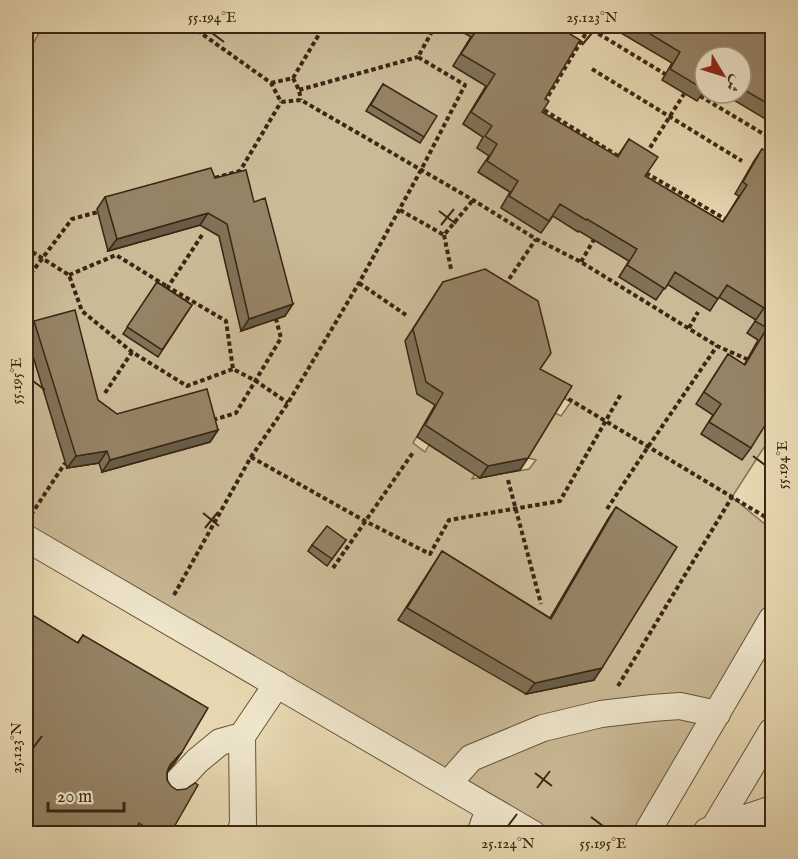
<svg xmlns="http://www.w3.org/2000/svg" width="798" height="859" viewBox="0 0 798 859" font-family="'IM FELL English',Amiri,serif">
<style>
.green{fill:#caba96;stroke:#837054;stroke-width:1.5;fill-rule:evenodd}
.lines{fill:none;stroke-linecap:round;stroke-linejoin:round}
.minor-casing{stroke:#67523a;stroke-width:28}
.path{stroke:#3c2613;stroke-width:4;stroke-dasharray:4.5 3;stroke-linecap:butt}
.minor{stroke:#efe6cc;stroke-width:26}
.wall{fill:#807157;stroke:#3c2613;stroke-width:1.5}
.shaded-wall{fill:#685c47;stroke:#3c2613;stroke-width:1.5}
.building{fill:#958365;stroke:#3c2613;stroke-width:1.5}
.ticks{fill:none;stroke:#3c2613;stroke-width:2}
.neatline{fill:none;stroke:#3c2613;stroke-width:2}
.ticks-label{font-size:15px;text-anchor:middle;fill:#3c2613}
</style>
<rect width="100%" height="100%" fill="#e7d8b1"/>
<filter id="stains"><feTurbulence type="fractalNoise" baseFrequency=".00333" numOctaves="4"/><feColorMatrix values="0 0 0 0 .2 0 0 0 0 .09 0 0 0 0 .02 0 0 0 .5 -.17"/></filter>
<radialGradient id="worn" r=".72"><stop offset=".6" stop-color="#630" stop-opacity="0"/><stop offset="1" stop-color="#630" stop-opacity=".3"/></radialGradient>
<!-- green -->
<path class="green" d="M43 26H459L471 37 453 66 486 86 463 124 483 137 477 148 489 156 479 173 510 192 501 207 552 216 603 193 599 243 629 261 619 277 667 284 710 310 719 296 746 301 772 348V435L732 497 772 530V617L639 833H535L26 527V56ZM238 182 257 211 284 316 241 330 219 236 200 225 109 251ZM67 323 90 412 108 426 99 463 67 468 26 333ZM532 381 571 402 561 416 555 413 528 458 536 460 529 469 472 479 475 474 429 445 425 452 413 443 435 405Z"/>
<g class="lines">
<!-- minor casing -->
<g class="minor-casing">
<path id="minor" d="M26 538 533 834
M448 784 471 758 543 728 601 714 652 708 680 706 717 714
M173 787 197 761 220 742 242 736 277 684
M714 828 772 731
M707 831 772 809
M239 834 243 825 242 736
M480 834 485 820 492 810
M646 834 772 619"/>
</g>
<!-- path -->
<path class="path" d="M191 26 271 83 281 102 301 100 473 200 536 239 581 262 717 346 749 360
M592 69 742 161
M293 78 299 90 301 100
M271 83 293 78 324 26
M299 90 418 57
M700 96 772 139
M646 154 684 94
M618 156 541 108 589 28 665 74
M646 173 727 220 728 219
M240 174V171L281 102
M215 178 240 171
M400 210 444 235 473 200
M202 235 168 287 226 321 233 369 256 381 288 403
M444 235 451 269
M26 248 69 275 82 311 132 352 187 386 233 369
M581 262 596 236
M69 275 116 255 168 287
M26 280 72 219 98 212
M359 283 406 315
M505 285 536 239
M26 313 31 331
M689 328 698 312
M105 393 132 352
M562 395 772 521
M213 420 236 413 281 338 276 319
M251 457 365 521 430 554 449 520 560 501 621 394
M508 480 541 604
M607 509 648 447 717 346
M31 515 65 463
M333 568 414 451
M174 595 251 457 288 403 359 283 421 170 465 85 418 57 435 26
M618 686 732 497"/>
<!-- minor -->
<use href="#minor" class="minor"/>
</g>
<!-- wall -->
<path class="wall" d="M459 26H576L570 34 545 99 542 112 617 157 629 139 645 176 723 222 739 196 735 194 754 161 762 149 765 151 772 138V367L769 373 751 448 742 460 701 434 713 415 696 404 728 354 744 365 758 340 747 333 756 320 719 297 710 311 667 284 656 300 619 277 629 261 579 231 578 232 553 216 541 233 501 208 510 192 478 172 489 156 477 148 483 137 463 124 486 86 453 66 471 37 457 29Z
M609 26H772V123L722 93H741V57H705V90L697 101 662 80 672 63Z
M383 84 424 137 420 143 366 111Z
M215 178 285 316 241 331 219 236 200 225 108 251 97 209 105 197Z
M157 282 192 305 158 357 123 334Z
M443 282 540 369 520 470 480 478 417 437 435 405 417 394 405 341Z
M34 321 98 400 117 414 218 430 210 442 102 472 99 463 67 468 26 333Z
M616 507 594 680 526 694 398 620 442 551 550 618 608 519Z
M346 540 327 566 308 551 312 545Z
M83 635 182 752 167 772 170 834H26L78 642Z"/>
<!-- shaded-wall -->
<path class="shaded-wall" d="M208 213 200 225 108 251 117 239Z
M293 304 285 316 241 331 249 319Z
M218 430 210 442 102 472 110 460Z
M107 451 99 463 67 468 76 456Z
M528 458 520 470 480 478 488 466Z
M602 668 594 680 526 694 535 683Z
M182 752 174 764 162 777 170 765Z"/>
<!-- building -->
<path class="building" d="M479 26H576L570 34 580 40 545 99 549 101 542 112 618 157 629 139 658 157 645 176 723 222 747 185 743 182 762 149 766 151 772 140V367L769 373 772 375V414L751 448 709 422 721 404 704 392 728 354 745 365 767 328 755 321 764 308 727 285 718 299 675 272 665 289 627 265 637 249 587 219 586 220 560 204 549 221 509 196 518 181 487 161 497 144 485 136 492 126 471 112 495 74 461 54Z
M637 26H772V106L741 88V57H705V90L670 69 680 52Z
M383 84 437 116 424 137 371 105Z
M211 168 215 178 246 170 254 202 265 198 293 304 249 319 227 224 208 213 117 239 105 197Z
M485 269 538 301 551 353 540 369 572 386 528 458 488 466 425 425 443 393 426 382 413 329 443 282Z
M157 282 192 305 162 350 127 327Z
M75 310 98 400 117 414 207 389 218 430 110 460 107 451 76 456 34 321Z
M616 507 677 547 602 668 535 683 407 608 442 551 551 619Z
M327 526 346 540 332 559 312 545Z
M26 611 78 643 83 635 208 708 182 752 170 765 167 772V780L171 786 177 790 186 789 195 783 198 785 170 834H155L139 823 133 834H26Z
M420 828 421 834H399Z"/>
<!-- ticks -->
<path class="ticks" d="M212 33 224 42M582 45 592 33M439 211 456 224M441 225 454 209M33 381 45 390M753 456 765 465M203 513 219 526M205 528 218 512M33 748 42 736M535 773 552 786M537 788 550 771M591 817 603 826M508 826 517 814"/>
<!-- margin -->
<rect width="798" height="859" fill="none" stroke="#e7d8b1" stroke-width="66"/>
<!-- north arrow -->
<g transform="translate(723 75) rotate(128)"><circle r="28" fill="#efe6cc" stroke="#a79982" stroke-width="1.5"/>
<path d="M0-4.5L10 22L0 15L-10 22Z" fill="#8f2418"/>
<text y="-9" font-size="16" font-weight="bold" text-anchor="middle" fill="#3c2613">ش</text>
</g>
<!-- scale -->
<path d="M48 802v9h76v-9" fill="none" stroke="#3c2613" stroke-width="3"/>
<text x="57" y="802" font-size="18" fill="#3c2613" stroke="#efe6cc" stroke-width="4.5" paint-order="stroke">20 m</text>
<rect x="33" y="33" width="732" height="793" class="neatline"/>
<g class="ticks-label">
<text x="212" y="22">55.194°E</text>
<text x="592" y="22">25.123°N</text>
<text transform="translate(16 381) rotate(-90)" y="5">55.195°E</text>
<text transform="translate(782 465) rotate(-90)" y="5">55.194°E</text>
<text transform="translate(16 748) rotate(-90)" y="5">25.123°N</text>
<text x="508" y="848">25.124°N</text>
<text x="603" y="848">55.195°E</text>
</g>
<rect width="100%" height="100%" filter="url(#stains)"/>
<rect width="100%" height="100%" fill="url(#worn)"/>
</svg>
